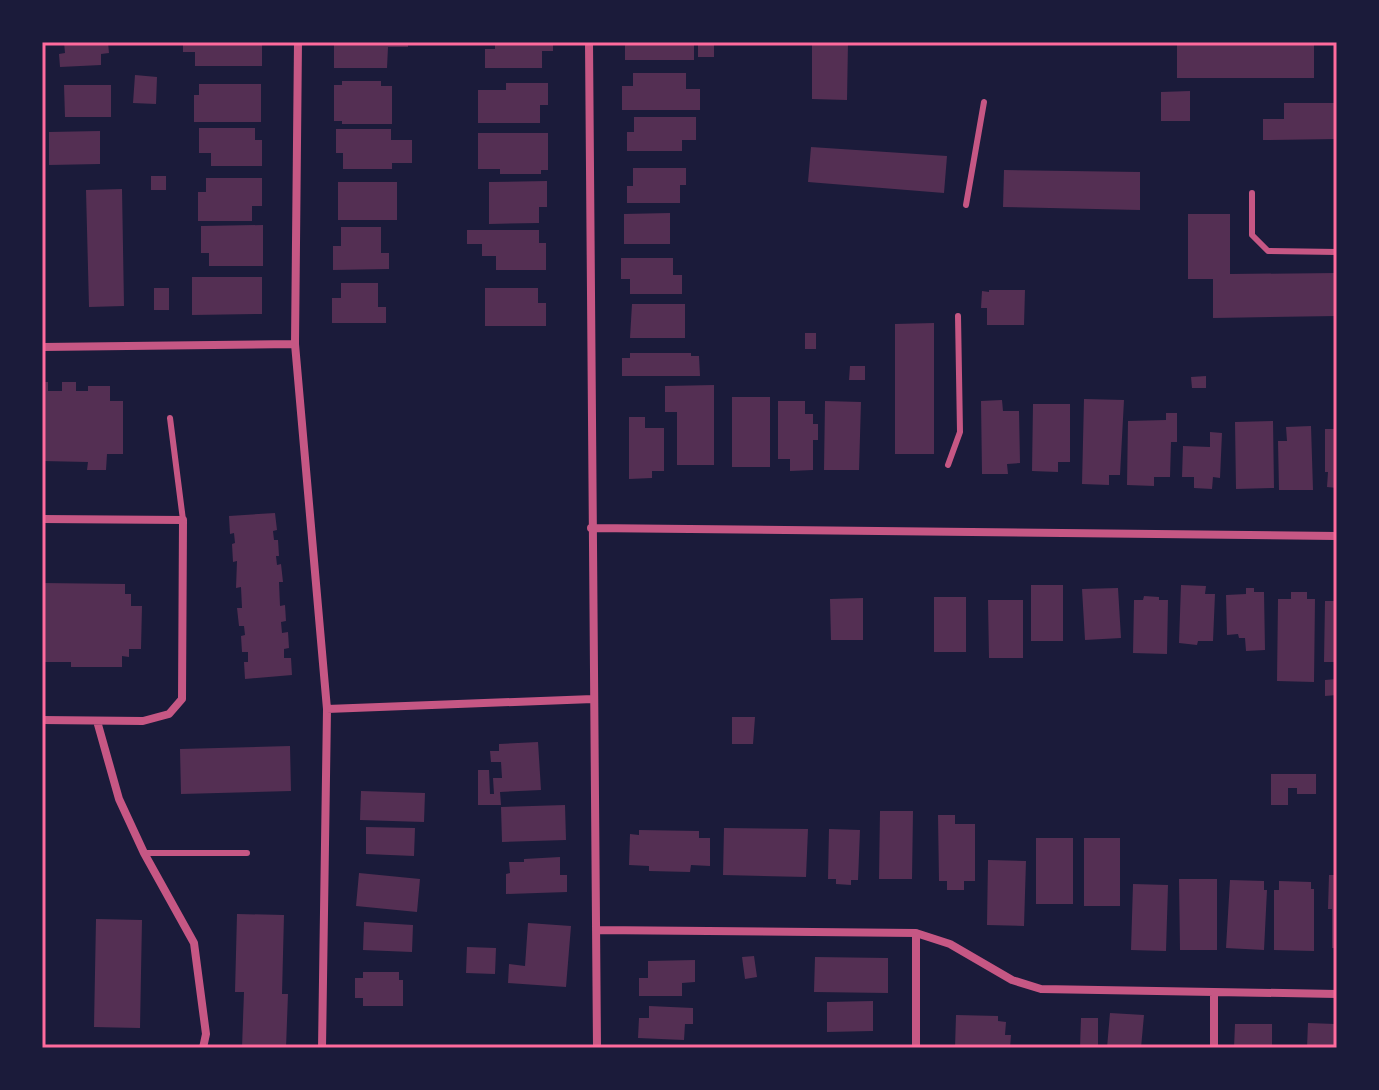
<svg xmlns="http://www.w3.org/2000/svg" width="1379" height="1090" viewBox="0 0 1379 1090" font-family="'Varela Round',sans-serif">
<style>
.building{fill:#542f53}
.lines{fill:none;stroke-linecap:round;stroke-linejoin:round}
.service{stroke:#c65784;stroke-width:6}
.minor{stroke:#c65784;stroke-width:8}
.neatline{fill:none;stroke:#ff6b9d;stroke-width:3}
</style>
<rect width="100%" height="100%" fill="#1b1b3a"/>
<!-- building -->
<path class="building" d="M64 42H108L109 53 101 54V65L60 67 59 54 65 53Z
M183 42H262V66H195V52H183Z
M342 42H408V47H388L387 68H334V43Z
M495 42H553V51H542V68H485V49H495Z
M625 42H694V60H625Z
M812 42H848L847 100 812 99Z
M1177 42H1314V78H1177Z
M698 43H714V57H698Z
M633 73H686V89H700V110H622V86H633Z
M135 75 157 77 156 104 133 103Z
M342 81H381V86H392V124H342V121H334V85H342Z
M506 83H548V105H540V123H478V90H506Z
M199 84H261V122H194V95H199Z
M64 85H111V117H65Z
M1190 91V121H1161V92Z
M1284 103H1337V139L1263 140V119H1284Z
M634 117H696V140H682V151H627V132H634Z
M199 128H255V140H262V166H211V153H199Z
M336 129H391V140H412V163H392V169H343V153H336Z
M100 131V164L49 165V132Z
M478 133H548V170H541V174H500V169H478Z
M811 147 947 156 944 193 808 182Z
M633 168H686V185H680V203H627V186H633Z
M1004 170 1140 172V210L1003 207Z
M151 176H166V190H151Z
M206 178H262V206H252V221H198V192H206Z
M547 181V207H539V223L489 224V182Z
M338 182H397V220H338Z
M122 189 124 306 89 307 86 190Z
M670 213V244H624V214Z
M1188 214H1230V274L1337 273V316L1213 318V279H1188Z
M263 225V266H209V253H201V226Z
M341 227H381V253H389V269L333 270V246H341Z
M467 230H539V243H546V270H496V256H482V244H467Z
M621 258H673V275H682V294H630V279H621Z
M192 277H262V314L192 315Z
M341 283H378V307H386V323H332V298H341Z
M154 288H169V310H154Z
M485 288H538V303H546V326H485Z
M989 290H1025L1024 325H987V308H981L982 291 989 292Z
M632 304H685V338H630Z
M934 323V454H895V324Z
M805 333H816V349H805Z
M630 353H691V356H699L700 376H622V358H630Z
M850 366H865V380H849Z
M1206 376V388H1192L1191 377Z
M42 382H48V391H62V382H76V391H88V386H110V401H123V454H107L106 470H87L88 462 42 461Z
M714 385V465H677V412H665V386Z
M732 397H770V467H732Z
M1084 399 1124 400 1120 475H1109V485L1082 484Z
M1002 400 1003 411H1019L1020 463 1007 464 1008 474H982L981 401Z
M778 401H805V414H813V424H818V440H813V470L790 471V459H778Z
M825 401 861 402 859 470H824Z
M1033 404H1070V462H1058V472L1032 471Z
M1166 413H1177V442H1171L1170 477H1154V486L1127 485 1128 421 1166 420Z
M629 417H645V428H664V471H652V478L629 479Z
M1273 421 1274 488 1236 489 1235 422Z
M1311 426 1313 490H1279L1278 441H1287L1286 427Z
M1325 429H1337V488L1327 487 1328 472H1325Z
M1210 432 1222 433 1220 478 1213 477 1212 489 1194 488V477H1182L1183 446 1210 447Z
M275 513 277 530 273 531 274 540H278L279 556H276L277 565 281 564 283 582H279L280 606 285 605 286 621 281 622 282 633 288 632 289 648 284 649V658H291L292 675 245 679 244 662H248V652H242L241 636 245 635 244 626H239L237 608H242L241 587 236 588 237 561 233 562 232 544 235 543 234 533 230 534 229 516Z
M42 583 125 584V594H131V606H142L141 649H129V657L122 656V667H71V662H42Z
M1031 585H1063V641H1031Z
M1181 585 1206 586 1205 594H1215L1213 641H1198L1197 645 1179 643Z
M1118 588 1121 638 1085 640 1082 589Z
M1246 588H1254V592H1264L1265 650 1246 651 1245 638H1239L1238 634 1227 635 1226 595 1246 594Z
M1291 592H1307V599H1315L1314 682 1277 681 1278 599H1291Z
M1144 596 1159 597V600H1168L1167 654 1133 653 1134 600H1143Z
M934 597H966V652H934Z
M863 598V640H831L830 599Z
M988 600H1023V658H989Z
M1325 601H1337V662H1324Z
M1337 679V695L1325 696V680Z
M732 717H755L753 744H732Z
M538 742 541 790 500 792 501 805H478V770H489L490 794H494L493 778H502L501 762H491L490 751H499V744Z
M290 746 291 791 181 794 180 749Z
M1271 774H1316V794H1297V788H1288V805H1271Z
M361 791 425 793 424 822 360 820Z
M565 805 566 840 502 842 501 807Z
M880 811H913L912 879H879Z
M938 815H955V824H975V881H964V890H947V881H939Z
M366 827 415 828 414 856 366 854Z
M724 828 808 829 806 877 723 875Z
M829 829 860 830 858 880H851V885L836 884V879H828Z
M639 830 699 831V838H710V866L691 865 690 872 649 871V866L629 865 630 834 639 835Z
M1036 838H1073V904H1036Z
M1084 838H1120V906H1084Z
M560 857V875H567V892L506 894V874L510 873 509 862H524V859Z
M988 860 1026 861 1024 926 987 925Z
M359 873 420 879 417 912 356 906Z
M1329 875H1337V948H1332V909H1328Z
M1179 879H1217V950H1180Z
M1230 880 1264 881V890H1267L1264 950 1226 948Z
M1279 881 1311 882V889H1314V951L1274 950V890H1279Z
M1133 884 1168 885 1166 951 1131 950Z
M237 914 284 915 282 994H288L286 1048H242L244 992H235Z
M96 919 142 920 140 1028 94 1027Z
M364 922 413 925 412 952 363 950Z
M528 923 571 926 566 987 508 983 509 964 525 966Z
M467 947 496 948 495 974 466 973Z
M754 956 757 977 745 979 742 957Z
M815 957 888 958V993L814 992Z
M695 960V982L682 983V996H639V978H648V961Z
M363 972H399V980H403V1006H363V998H355V978H363Z
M873 1001V1031L827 1032V1002Z
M649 1006 693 1008V1024H685L684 1040 638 1038 639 1018H649Z
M1110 1013 1144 1015 1141 1048H1107Z
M956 1015 998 1016V1021L1006 1022 1005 1035H1011L1010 1048H955Z
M1081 1018H1098V1048H1080Z
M1308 1023 1335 1024 1334 1048H1307Z
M1235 1024H1272V1048H1234Z"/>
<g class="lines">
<!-- service -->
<path class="service" d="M1252 193V235L1268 251 1337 252
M966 205 984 102
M170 418 183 520
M948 465 960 432 958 316
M144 853H247"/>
<!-- minor -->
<path class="minor" d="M298 42 295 344 327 709 322 1048
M589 42 597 1048
M42 347 295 344
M42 519 183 520 182 699 169 714 143 721 42 720
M591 528 1337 536
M327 709 593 699
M97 721 119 799 144 853 194 943 206 1034 203 1048
M596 930 916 933 950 944 1012 980 1041 989 1337 994
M916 933V1048
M1214 994V1048"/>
</g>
<!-- border -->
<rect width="1379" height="1090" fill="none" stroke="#1b1b3a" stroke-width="88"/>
<rect x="44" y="44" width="1291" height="1002" class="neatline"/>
</svg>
